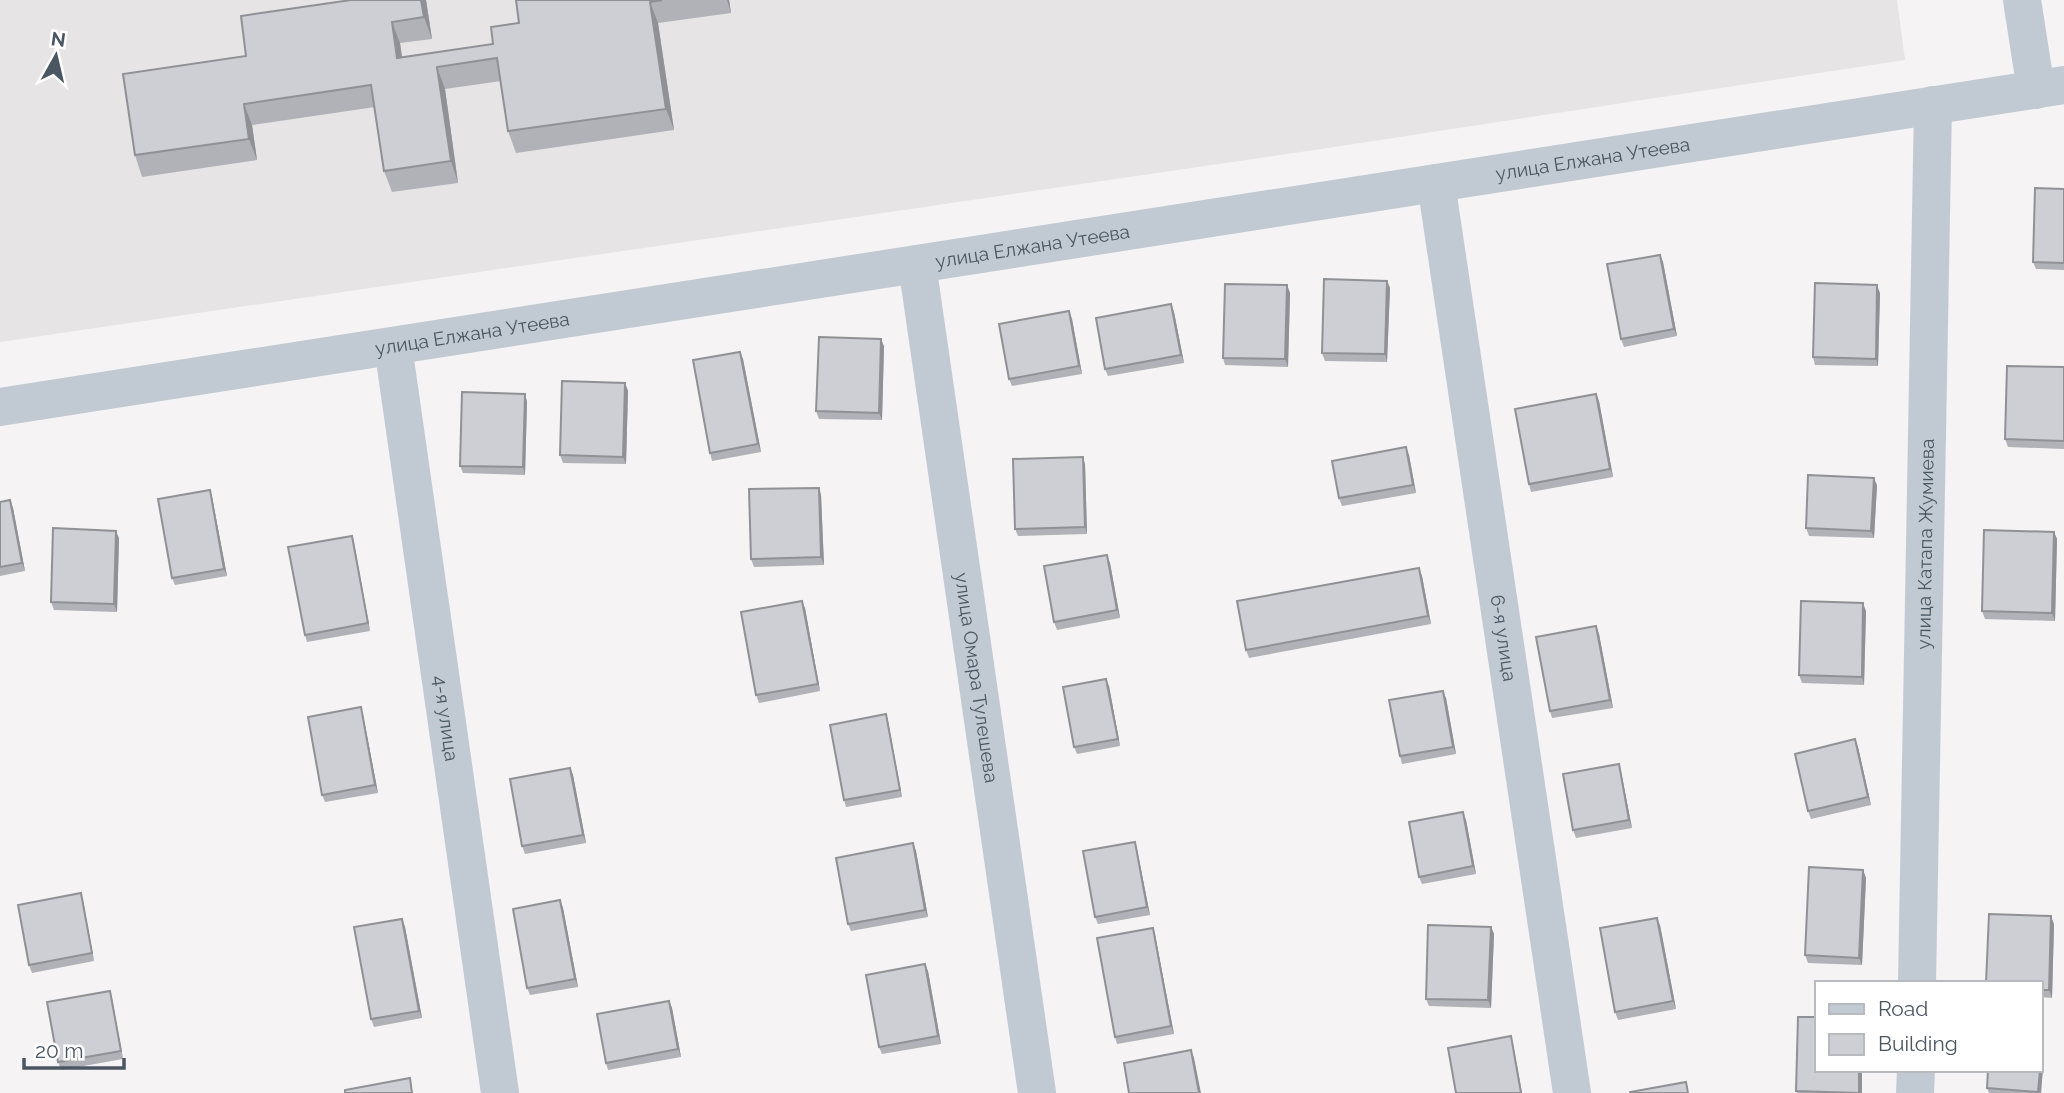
<svg xmlns="http://www.w3.org/2000/svg" width="2064" height="1093" viewBox="0 0 2064 1093" font-family="Raleway,sans-serif">
<style>
.education{fill:#e6e4e5}
.lines{fill:none;stroke-linecap:round;stroke-linejoin:round}
.minor{stroke:#c1cad2;stroke-width:38}
.wall{fill:#b0b2b7}
.shaded-wall{fill:#909195}
.building{fill:#cdcfd5;stroke:#909195;stroke-width:2}
.labels{text-anchor:middle;stroke-width:7;stroke-linejoin:round;paint-order:stroke}
.street-label{font-size:19px;fill:#4a5661;stroke:#fff}
</style>
<rect width="100%" height="100%" fill="#f5f3f3"/>
<!-- education -->
<path class="education" d="M0 0H1897L1905 60 1321 149 0 342Z"/>
<g class="lines">
<!-- minor -->
<g class="minor">
<path d="M2022 0 2036 90"/>
<path id="s1" d="M1436 183 1572 1093"/>
<path id="s2" d="M917 264 1037 1093"/>
<path id="s3" d="M393 346 500 1093"/>
<path id="s4" d="M0 407 2064 85"/>
<path id="s5" d="M1917 983 1933 105"/>
<path d="M1915 1093 1916 1070"/>
</g>
</g>
<!-- wall -->
<path class="wall" d="M351 0H426L432 39 400 43 402 57 493 44 519 23 516 0H729L731 13 658 23 674 130 516 153 508 131 501 81 445 89 458 183 392 192 384 171 375 107 252 125 257 160 142 177 135 155 246 56Z
M2064 189V270L2036 269 2033 262Z
M1660 255 1663 262 1677 336 1624 347 1621 339Z
M1387 281 1390 288 1387 362 1325 361 1322 353Z
M1287 285 1290 293 1288 367 1225 365 1223 358Z
M1880 293 1878 366 1815 365 1813 357Z
M1171 304 1174 312 1184 363 1108 376 1105 369Z
M1069 311 1072 319 1082 374 1012 386 1009 379Z
M884 346 882 420 819 419 816 411Z
M740 352 743 359 761 452 712 461 710 453Z
M2064 367V449L2008 447 2005 439Z
M625 383 628 391 626 464 563 463 560 455Z
M525 394 527 402 525 475 463 473 460 466Z
M1596 394 1599 401 1613 477 1531 492 1529 484Z
M1409 455 1416 493 1342 506 1339 498Z
M1085 464 1087 534 1018 536 1015 529Z
M1877 485 1874 538 1809 536 1806 528Z
M819 488 821 495 824 565 754 567 751 559Z
M210 490 212 497 227 576 175 585 172 578Z
M10 500 13 508 25 571 0 576V502Z
M2054 532 2057 539 2055 621 1985 619 1982 611Z
M352 536 354 543 370 631 307 642 305 635Z
M119 538 117 612 54 610 51 602Z
M1110 563 1120 618 1057 630 1054 622Z
M1422 576 1431 624 1249 658 1246 650Z
M805 608 820 691 759 703 756 695Z
M1866 611 1864 685 1802 683 1799 675Z
M1596 626 1599 634 1613 708 1552 718 1550 711Z
M1109 686 1120 746 1077 754 1074 747Z
M1446 698 1456 754 1402 764 1400 756Z
M363 715 378 793 325 802 322 795Z
M888 722 902 797 846 807 844 800Z
M1858 747 1871 805 1811 819 1808 811Z
M570 768 573 775 586 843 525 854 522 846Z
M1621 772 1632 828 1576 838 1573 830Z
M1466 820 1476 874 1422 884 1419 877Z
M913 843 916 851 928 917 851 931 848 924Z
M1137 850 1150 915 1098 924 1095 917Z
M1863 870 1866 878 1862 965 1808 963 1805 955Z
M560 900 563 908 578 987 530 995 527 988Z
M83 901 94 961 32 973 29 965Z
M402 919 405 927 422 1018 374 1027 371 1019Z
M2054 924 2052 998 2041 997V983Z
M1660 925 1676 1009 1618 1020 1615 1012Z
M1491 927 1494 934 1491 1008 1429 1006 1426 999Z
M1153 928 1155 935 1174 1034 1117 1044 1115 1037Z
M928 971 941 1044 882 1054 879 1047Z
M112 999 123 1059 61 1070 58 1062Z
M669 1001 672 1008 681 1057 608 1070 606 1063Z
M2044 1054 2041 1093H1989L1987 1088Z
M1796 1091 1862 1093H1797Z"/>
<!-- shaded-wall -->
<path class="shaded-wall" d="M421 0H426L432 39 424 17Z
M727 0H729L731 13Z
M650 2 658 23 674 130 666 109Z
M392 22 400 43 405 79 397 58Z
M437 67 445 89 458 183 451 161Z
M244 104 252 125 257 160 249 139Z
M1660 255 1663 262 1677 336 1674 329Z
M1387 281 1390 288 1387 362 1385 354Z
M1287 285 1290 293 1288 367 1285 359Z
M1877 285 1880 293 1878 366 1876 359Z
M1171 304 1174 312 1184 363 1181 355Z
M1069 311 1072 319 1082 374 1079 366Z
M881 339 884 346 882 420 879 413Z
M740 352 743 359 761 452 758 444Z
M625 383 628 391 626 464 623 457Z
M525 394 527 402 525 475 523 467Z
M1596 394 1599 401 1613 477 1610 469Z
M1406 447 1409 455 1416 493 1413 485Z
M1083 457 1085 464 1087 534 1085 527Z
M1874 478 1877 485 1874 538 1871 531Z
M819 488 821 495 824 565 821 557Z
M210 490 212 497 227 576 224 569Z
M10 500 13 508 25 571 22 563Z
M116 531 119 538 117 612 114 604Z
M2054 532 2057 539 2055 621 2052 613Z
M352 536 354 543 370 631 368 623Z
M1107 555 1110 563 1120 618 1117 610Z
M1419 568 1422 576 1431 624 1428 616Z
M802 601 805 608 820 691 818 684Z
M1863 603 1866 611 1864 685 1862 677Z
M1596 626 1599 634 1613 708 1610 700Z
M1106 679 1109 686 1120 746 1118 739Z
M1443 691 1446 698 1456 754 1453 747Z
M361 707 363 715 378 793 375 785Z
M886 714 888 722 902 797 900 790Z
M1855 739 1858 747 1871 805 1868 797Z
M1619 764 1621 772 1632 828 1629 820Z
M570 768 573 775 586 843 583 835Z
M1463 812 1466 820 1476 874 1473 866Z
M1135 842 1137 850 1150 915 1147 907Z
M913 843 916 851 928 917 925 910Z
M1863 870 1866 878 1862 965 1859 958Z
M81 893 83 901 94 961 92 953Z
M560 900 563 908 578 987 575 979Z
M2051 916 2054 924 2052 998 2049 990Z
M1657 918 1660 925 1676 1009 1673 1001Z
M402 919 405 927 422 1018 419 1011Z
M1491 927 1494 934 1491 1008 1488 1000Z
M1153 928 1155 935 1174 1034 1171 1026Z
M925 964 928 971 941 1044 938 1036Z
M110 991 112 999 123 1059 121 1051Z
M669 1001 672 1008 681 1057 678 1049Z
M1511 1036 1513 1044 1522 1093H1521Z
M2042 1046 2044 1054 2041 1093H2039L2040 1070H2041Z
M1191 1050 1194 1058 1201 1093H1199Z
M1859 1070H1862V1093H1859Z"/>
<!-- building -->
<path class="building" d="M351 0H421L424 17 392 22 397 58 493 44 491 27 519 23 516 0H662L650 2 666 109 508 131 497 58 437 67 451 161 384 171 371 85 244 104 249 139 135 155 123 74 246 56 241 16Z
M2035 188 2064 189V263L2033 262Z
M1660 255 1674 329 1621 339 1607 264Z
M1324 279 1387 281 1385 354 1322 353Z
M1815 283 1877 285 1876 359 1813 357Z
M1225 284 1287 285 1285 359 1223 358Z
M1171 304 1181 355 1105 369 1096 318Z
M1069 311 1079 366 1009 379 999 324Z
M819 337 881 339 879 413 816 411Z
M740 352 758 444 710 453 693 360Z
M2007 366 2064 367V441L2005 439Z
M562 381 625 383 623 457 560 455Z
M462 392 525 394 523 467 460 466Z
M1596 394 1610 469 1529 484 1515 409Z
M1406 447 1413 485 1339 498 1332 461Z
M1083 457 1085 527 1015 529 1013 459Z
M1808 475 1874 478 1871 531 1806 528Z
M819 488 821 557 751 559 749 489Z
M210 490 224 569 172 578 158 499Z
M10 500 22 563 0 567V502Z
M53 528 116 531 114 604 51 602Z
M1984 530 2054 532 2052 613 1982 611Z
M352 536 368 623 305 635 288 547Z
M1107 555 1117 610 1054 622 1044 566Z
M1419 568 1428 616 1246 650 1237 601Z
M802 601 818 684 756 695 741 612Z
M1801 601 1863 603 1862 677 1799 675Z
M1596 626 1610 700 1550 711 1536 637Z
M1106 679 1118 739 1074 747 1063 687Z
M1443 691 1453 747 1400 756 1389 700Z
M361 707 375 785 322 795 308 717Z
M886 714 900 790 844 800 830 725Z
M1855 739 1868 797 1808 811 1795 754Z
M1619 764 1629 820 1573 830 1563 774Z
M570 768 583 835 522 846 510 779Z
M1463 812 1473 866 1419 877 1409 822Z
M1135 842 1147 907 1095 917 1083 851Z
M913 843 925 910 848 924 836 858Z
M1809 867 1863 870 1859 958 1805 955Z
M81 893 92 953 29 965 18 905Z
M560 900 575 979 527 988 513 909Z
M1989 914 2051 916 2049 990H2041V983H1986Z
M1657 918 1673 1001 1615 1012 1600 928Z
M402 919 419 1011 371 1019 354 927Z
M1428 925 1491 927 1488 1000 1426 999Z
M1153 928 1171 1026 1115 1037 1097 938Z
M925 964 938 1036 879 1047 866 975Z
M110 991 121 1051 58 1062 47 1002Z
M669 1001 678 1049 606 1063 597 1014Z
M1798 1017H1817V1070H1859V1093L1796 1091Z
M1511 1036 1521 1093H1456L1448 1048Z
M1191 1050 1199 1093H1129L1124 1063Z
M1988 1070H2040L2038 1092 1987 1088Z
M410 1078 412 1093H345V1090Z
M1686 1082 1688 1093H1630V1092Z"/>
<g class="labels">
<!-- street labels -->
<g class="street-label">
<text dy="7" stroke="none"><textPath href="#s4" startOffset="1612">улица Елжана Утеева</textPath></text>
<text dy="7" stroke="none"><textPath href="#s4" startOffset="1045">улица Елжана Утеева</textPath></text>
<text dy="7" stroke="none"><textPath href="#s4" startOffset="478">улица Елжана Утеева</textPath></text>
<text dy="7" stroke="none"><textPath href="#s5" startOffset="439">улица Катапа Жумиева</textPath></text>
<text dy="7" stroke="none"><textPath href="#s1" startOffset="460">6-я улица</textPath></text>
<text dy="7" stroke="none"><textPath href="#s2" startOffset="418">улица Омара Тулешева</textPath></text>
<text dy="7" stroke="none"><textPath href="#s3" startOffset="376">4-я улица</textPath></text>
</g>
</g>
<!-- legend -->
<rect x="1815" y="981" width="228" height="91" fill="#ffffff" stroke="#b7bbc0" stroke-width="2"/>
<rect x="1829" y="1004" width="35" height="10" fill="#c1cad2" stroke="#b7bbc0" stroke-width="2"/>
<text x="1878" y="1016" font-size="21" fill="#4a5661">Road</text>
<rect x="1829" y="1034" width="35" height="21" fill="#cdcfd5" stroke="#b7bbc0" stroke-width="2"/>
<text x="1878" y="1051" font-size="21" fill="#4a5661">Building</text>
<!-- north arrow -->
<g transform="translate(56 56) rotate(8)" stroke="#ffffff" stroke-width="5" paint-order="stroke">
<path d="M0-5L12 26L0 18L-12 26Z" fill="#4a5661"/>
<text y="-10" font-size="19" font-weight="bold" text-anchor="middle" fill="#4a5661">N</text>
</g>
<!-- scale -->
<path d="M24 1058v10h100v-10" fill="none" stroke="#4a5661" stroke-width="3.5"/>
<text x="35" y="1058" font-size="21" fill="#4a5661" stroke="#ffffff" stroke-width="5" paint-order="stroke">20 m</text>
</svg>
